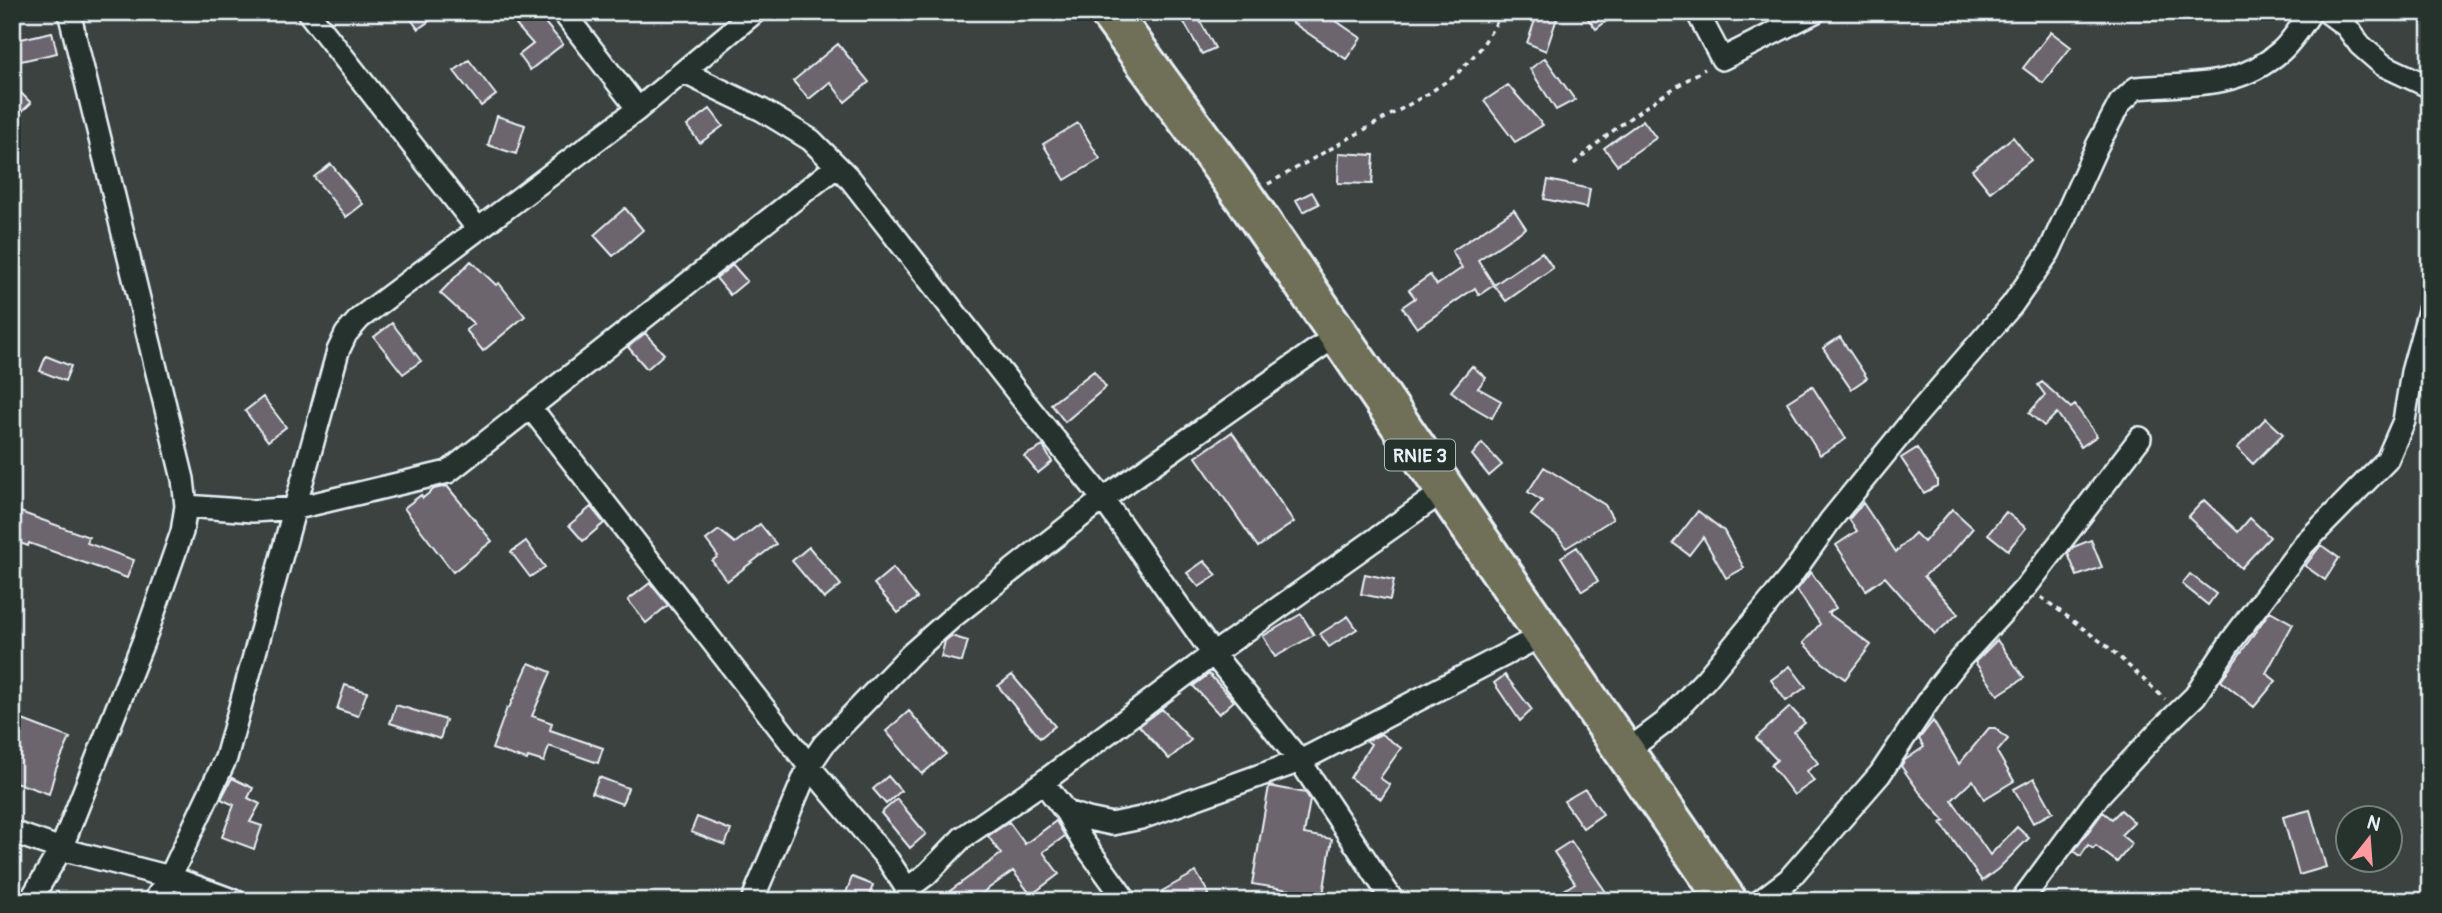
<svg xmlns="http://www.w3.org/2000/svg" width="2442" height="913" viewBox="0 0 2442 913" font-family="Pangolin,sans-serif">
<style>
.building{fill:#6d656d;stroke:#e8f1f8;stroke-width:2}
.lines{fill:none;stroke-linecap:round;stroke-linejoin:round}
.street-casing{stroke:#e8f1f8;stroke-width:26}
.highway-casing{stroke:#e8f1f8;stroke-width:44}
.path{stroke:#e8f1f8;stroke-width:3.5;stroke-dasharray:5 5;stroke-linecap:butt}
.street{stroke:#26332d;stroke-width:21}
.highway{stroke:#706f59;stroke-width:38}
.labels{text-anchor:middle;stroke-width:5;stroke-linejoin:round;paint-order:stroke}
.shield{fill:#26332d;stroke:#aeb8bb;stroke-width:2}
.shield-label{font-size:19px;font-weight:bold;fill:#e8f1f8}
</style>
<rect width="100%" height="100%" fill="#3b4240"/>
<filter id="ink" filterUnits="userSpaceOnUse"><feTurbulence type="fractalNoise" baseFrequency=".0143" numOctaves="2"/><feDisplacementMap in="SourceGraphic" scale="14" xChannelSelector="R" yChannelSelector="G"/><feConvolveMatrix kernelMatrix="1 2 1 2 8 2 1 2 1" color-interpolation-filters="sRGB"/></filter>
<g filter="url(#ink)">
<!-- building -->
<path class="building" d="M406 12H442L418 29Z
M531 12H536L563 44 530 70 519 55 533 44 516 25Z
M1195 12 1215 48 1202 54 1182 19Z
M1277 12H1323L1361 38 1346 59Z
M1538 12H1559L1546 51 1527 43Z
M1583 12H1618L1596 29Z
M52 32 57 53 12 63V41Z
M2051 32 2071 47 2043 83 2023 68Z
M838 44 869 82 845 102 830 82 809 99 793 81Z
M1545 58 1575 100 1556 110 1530 69Z
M469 60 496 95 481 106 454 71Z
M12 84 31 103 12 121Z
M1508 85 1543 125 1515 142 1484 101Z
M710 109 723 126 700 143 687 126Z
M497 116 525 125 516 154 488 145Z
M1643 120 1656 138 1617 165 1604 148Z
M1078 123 1100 159 1065 180 1043 144Z
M2013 137 2031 160 1990 192 1972 170Z
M1339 153 1374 155 1372 184 1338 183Z
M331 164 363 204 346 217 314 177Z
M1548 180 1590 189 1587 208 1544 199Z
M1312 192 1319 204 1303 212 1296 200Z
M625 208 643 230 613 256 594 235Z
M1514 210 1526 228 1478 260 1494 285 1479 295 1475 288 1417 328 1402 307 1415 298 1409 290 1430 275 1437 285 1462 268 1452 251Z
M1542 252 1553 268 1506 301 1494 285Z
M471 261 496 285 499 283 525 316 483 351 466 330 474 324 440 293Z
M733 265 747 281 730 295 716 278Z
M392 323 421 361 403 374 374 337Z
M645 333 664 354 647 369 628 347Z
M1840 337 1867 378 1851 389 1823 348Z
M46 356 71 366 65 381 40 371Z
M1472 366 1486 378 1478 388 1501 401 1492 418 1466 403 1451 391Z
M1094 371 1106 387 1065 422 1051 404Z
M2042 382 2071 408 2075 405 2097 436 2081 447 2057 413 2044 426 2029 413 2045 395 2038 385Z
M1812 386 1846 439 1820 455 1787 402Z
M263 397 286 427 268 441 245 411Z
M2266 418 2283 434 2253 464 2237 448Z
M1232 432 1294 522 1258 547 1196 457Z
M1482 443 1502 465 1489 476 1472 455Z
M1043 446 1052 462 1038 473 1024 456Z
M1917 448 1937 480V486L1924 493 1901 458Z
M1544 467 1605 505 1613 519 1566 548 1558 536 1531 515 1542 501 1528 492Z
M447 486 492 541 453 572 404 508 421 495 423 498 434 489Z
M2204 500 2238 532 2250 518 2270 537 2241 568 2188 517Z
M1863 503 1896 552 1915 533 1924 542 1952 509 1973 528 1950 555 1924 576 1958 614 1935 634 1885 577 1866 590 1836 545 1857 531 1849 519Z
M591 507 604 523 583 541 569 525Z
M12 509 89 537 87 543 134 560 127 578 29 543 28 546 12 540Z
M1698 511 1724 531 1744 568 1726 578 1703 537 1689 555 1673 543Z
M2006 512 2026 528 2008 550 1988 534Z
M760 524 776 544 727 581 712 561 718 556 706 540 719 530 735 543Z
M2091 540 2102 567 2077 576 2068 554 2073 547Z
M526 541 545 567 530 577 511 552Z
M2321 545 2339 558 2325 580 2305 566Z
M809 547 841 585 824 599 792 561Z
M1577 547 1598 581 1582 591 1561 557Z
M1204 561 1217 575 1199 587 1187 573Z
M893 568 917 598 898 613 874 584Z
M1811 572 1836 608 1828 613 1871 645 1845 679 1823 663 1803 643 1820 624 1797 590Z
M1365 574 1394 580 1390 600 1361 594Z
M2190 574 2216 594 2208 605 2182 584Z
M650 583 668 605 646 623 628 600Z
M2270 611 2293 624 2266 673 2276 681 2254 707 2221 681Z
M1301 614 1314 635 1275 657 1263 636Z
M1348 616 1357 629 1329 647 1320 634Z
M951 636 968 641 962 662 941 657 945 641Z
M1997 640 2024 678 1998 695 1975 662Z
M529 663 551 672 532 716 552 723 550 730 603 748 598 763 549 746 544 762 528 757 527 760 492 749 507 708H509Z
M1790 666 1806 687 1786 701 1771 680Z
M1209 674 1234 701 1219 714 1193 686Z
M1012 675 1055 726 1040 738 998 686Z
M1505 675 1532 710 1520 721 1494 683Z
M345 685 367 692 358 716 337 709Z
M396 705 446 720 440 739 390 723Z
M1790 707 1805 723 1794 732 1818 763 1807 771 1814 781 1794 795 1771 765 1777 760 1756 738Z
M1162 709 1191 740 1169 759 1139 726Z
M909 711 946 754 922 774 886 731Z
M12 716 70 738 56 769 49 794 12 781Z
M1933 721 1959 764 1989 728H1995L2008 739 1997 752 2014 781 1984 799 1973 780 1952 800 1990 855 2017 827 2029 838 1998 869 1982 881 1941 823 1945 821 1920 793 1901 766 1905 760 1924 747 1919 739Z
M1381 734 1401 748 1380 778 1390 785 1381 799 1350 778 1371 744 1367 741Z
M888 776 901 791 886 804 873 789Z
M599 777 628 788 622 804 592 793Z
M232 778 253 788 248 798 260 804 250 822 262 826 254 849 222 837 234 805 221 799Z
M2034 778 2053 812 2033 823 2014 789Z
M1269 786 1306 793 1310 800 1304 834 1332 839 1322 901H1300L1302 892 1252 884Z
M1585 789 1603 814 1583 828 1564 801Z
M897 799 926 834 910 848 881 813Z
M2121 810 2134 822 2121 835 2132 844 2117 862 2096 846 2093 849 2088 845 2081 856 2074 851 2103 812 2112 819Z
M2310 810 2326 867 2299 875 2283 817Z
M697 817 731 830 725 845 691 832Z
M1056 821 1065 836 1043 852 1059 874 1031 895 1013 871 971 901H936L1001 854 988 836 1009 822 1025 844Z
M1571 841 1608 895 1600 901H1547L1575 883 1554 852Z
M1196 872 1209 894 1198 901H1168L1162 891Z
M852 877 873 885 867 901H843Z"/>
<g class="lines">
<!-- street casing -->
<g class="street-casing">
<path id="street" d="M308 12 478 229
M563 12 638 109
M1697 12 1722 59 1815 12
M2327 12 2346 26 2360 45 2383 65 2430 87
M683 72 762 110 811 140 851 180 1027 405 1103 499 1213 654 1300 761 1393 901
M531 408 809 766 888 860 915 901
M186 506 253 511 297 508 448 472 837 166
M1624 753 1664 723 1706 679 1791 576 1830 521 1914 418 2012 305 2049 252 2097 146 2120 103 2136 88C2190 83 2237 90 2281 51 2293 40 2302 25 2311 12
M1043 782 1213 654 1445 490
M1066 812 1088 819 1112 824 1141 818 1300 761 1543 635
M12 832 61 849 170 877 235 901
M907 889 927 874 962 838 1043 782 1066 812 1081 839 1126 901
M30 901 61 849 147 632 182 532 186 506 183 479 69 12
M154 901 170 877 226 758 338 351 346 334 360 318 638 109 755 12
M752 901 809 766 824 744 911 654 954 616 1103 499 1337 335
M1760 901 1789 879 1880 774 1938 687 1960 659 2026 587 2140 438
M2021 901 2101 793 2157 733 2195 696 2232 640 2304 544 2387 460 2404 421 2412 372 2430 307"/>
</g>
<!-- highway casing -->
<g class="highway-casing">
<path id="highway" d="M1109 12 1244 197 1727 901"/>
</g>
<!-- path -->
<path class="path" d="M1574 164C1615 126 1658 97 1705 69
M1268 184 1426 95 1456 75 1480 49 1503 12
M2041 597 2108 647 2165 699"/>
<!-- street -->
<use href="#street" class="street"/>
<!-- highway -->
<use href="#highway" class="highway"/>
</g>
</g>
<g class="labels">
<!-- shield labels -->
<rect class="shield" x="1385" y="439.5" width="70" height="31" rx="5"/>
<g class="shield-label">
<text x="1420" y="462">RNIE 3</text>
</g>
</g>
<!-- margin -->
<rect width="2442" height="913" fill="none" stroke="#26332d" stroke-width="42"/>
<rect x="21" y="21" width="2400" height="871" fill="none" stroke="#e8f1f8" stroke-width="2.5" filter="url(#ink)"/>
<!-- north arrow -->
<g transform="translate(2369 839) rotate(17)"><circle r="33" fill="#26332d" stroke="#747f7e" stroke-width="2"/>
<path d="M0-5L12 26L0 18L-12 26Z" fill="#ff9aa2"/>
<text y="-10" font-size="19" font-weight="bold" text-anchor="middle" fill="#e8f1f8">N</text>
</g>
</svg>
